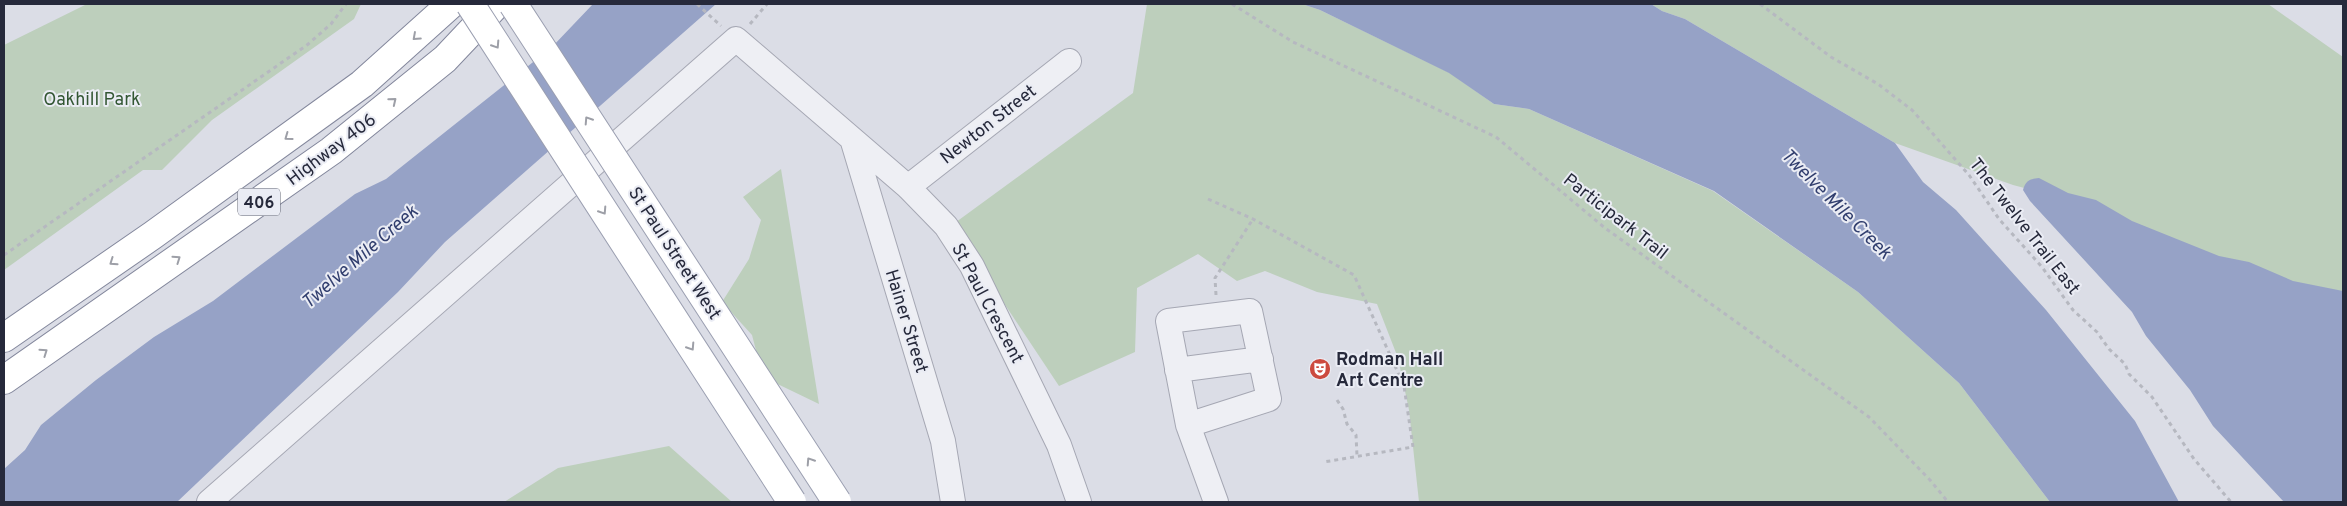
<svg xmlns="http://www.w3.org/2000/svg" width="2347" height="506" viewBox="0 0 2347 506" font-family="Overpass,sans-serif">
<style>
.green{fill:#bdcfbc}
.water{fill:#96a2c6}
.lines{fill:none;stroke-linecap:round;stroke-linejoin:round}
.minor-casing{stroke:#a5a7b3;stroke-width:26}
.highway-casing{stroke:#83879c;stroke-width:30}
.path{stroke:#b6b8c0;stroke-width:3;stroke-dasharray:4 4;stroke-linecap:butt}
.minor{stroke:#eeeff4;stroke-width:24}
.highway{stroke:#fff;stroke-width:28}
.major-bridge-casing{stroke:#9b9fb1;stroke-width:30;stroke-linecap:butt}
.major-bridge{stroke:#fff;stroke-width:28}
.oneway{stroke:#9d9fa7}
.labels{text-anchor:middle;stroke-width:4;stroke-linejoin:round;paint-order:stroke}
.shield{fill:#eaecf4;stroke:#616472;stroke-width:1}
.shield-label{font-size:16px;font-weight:bold;fill:#26293b}
.park-label{font-size:18px;fill:#335734;stroke:#eaecf4}
.street-label{font-size:18px;fill:#26293b;stroke:#eaecf4}
.poi-label{font-size:18px;font-weight:bold;fill:#26293b;stroke:#eaecf4;text-anchor:start}
.water-label{font-size:19px;font-style:italic;fill:#313e6e;stroke:#eaecf4}
</style>
<rect width="100%" height="100%" fill="#dbdde6"/>
<!-- green -->
<path class="green" d="M87 4H361L354 19 212 120 162 170H143L4 270V45Z
M1147 4H1302L1320 10 1450 73 1494 104 1529 109 1713 191 1858 292 1959 383 2050 502H1419L1409 410 1398 358 1377 304 1317 292 1265 271 1237 281 1198 254 1137 288 1135 352 1059 386 952 225 1133 93Z
M1651 4H2268L2343 57V318L2104 209 2013 185 1895 143 1685 19 1662 11Z
M781 169 819 404 763 377 752 335 722 302 749 259 761 220 743 197Z
M669 446 732 502H504L558 468Z"/>
<!-- water -->
<path class="water" d="M593 4H716L445 242 398 292 177 502H4V469L25 450 41 425 96 380 154 337 213 301 355 194 386 179 552 47Z
M1302 4H1651L1662 11 1685 19 1895 143 1923 182 1956 210 2046 310 2135 421 2179 502H2050L1959 383 1858 292 1714 191 1529 109 1494 104 1449 73 1320 10Z
M2039 178 2068 193 2096 200 2132 221 2219 256 2249 262 2293 281 2343 291V502H2284L2213 426 2190 390 2146 336 2132 312 2030 201 2023 190C2026 180 2030 179 2039 178Z"/>
<g class="lines">
<!-- minor casing -->
<g class="minor-casing">
<path id="minor" d="M853 142 943 441 953 502
M908 187 1069 61
M1177 370 1261 359
M1188 425 1168 321 1250 311 1269 399 1188 425 1216 502
M209 502 736 39 908 187 946 226 972 266 1059 445 1079 502"/>
</g>
<!-- highway casing -->
<g class="highway-casing">
<path id="highway" d="M4 338 153 235 362 84 451 4
M4 380 331 151 445 59 497 4"/>
</g>
<!-- path -->
<path class="path" d="M697 4 721 26
M1232 4 1293 42 1496 137 1605 228 1869 417 1930 480 1948 502
M1760 4 1831 57 1878 84 1912 110 1969 175 1999 219 2042 267 2073 310 2097 332 2109 349 2125 364 2129 374 2152 397 2194 459 2231 502
M750 24 767 4
M1208 199 1253 219 1354 275 1404 386 1413 447 1324 462
M4 255 307 45 331 24 346 4
M1216 295 1215 278 1253 219
M1337 400 1343 409 1347 424 1356 435 1357 456"/>
<!-- minor -->
<use href="#minor" class="minor"/>
<!-- highway -->
<use href="#highway" class="highway"/>
<!-- major-bridge casing -->
<g class="major-bridge-casing">
<path id="major-bridge" d="M470 4 792 502
M513 4 837 502"/>
</g>
<!-- major-bridge -->
<use href="#major-bridge" class="major-bridge"/>
</g>
<!-- one-way arrows -->
<defs><path id="oneway-chevron" d="M-2-3.5L2.5 0L-2 3.5" fill="none" stroke-width="1.6" stroke-linecap="round" stroke-linejoin="round" transform="scale(1.25)"/></defs>
<g class="oneway">
<use href="#oneway-chevron" transform="translate(416 37) rotate(138)"/>
<use href="#oneway-chevron" transform="translate(496 45) rotate(57)"/>
<use href="#oneway-chevron" transform="translate(393 101) rotate(-39)"/>
<use href="#oneway-chevron" transform="translate(588 120) rotate(-123)"/>
<use href="#oneway-chevron" transform="translate(288 137) rotate(144)"/>
<use href="#oneway-chevron" transform="translate(603 211) rotate(57)"/>
<use href="#oneway-chevron" transform="translate(177 259) rotate(-35)"/>
<use href="#oneway-chevron" transform="translate(113 262) rotate(145)"/>
<use href="#oneway-chevron" transform="translate(691 347) rotate(57)"/>
<use href="#oneway-chevron" transform="translate(44 352) rotate(-35)"/>
<use href="#oneway-chevron" transform="translate(810 461) rotate(-123)"/>
</g>
<!-- icons -->
<defs>
<g id="theatre-disc" transform="scale(1.125)"><circle r="9.5" fill="#cc4a3f" stroke="#eaecf4"/><path d="M-5-5.5Q0-4 5-5.5V0Q5 5 0 6Q-5 5-5 0ZM-3.3-2.5H-1v1.5H-3.3ZM1-2.5H3.3v1.5H1ZM-2.8 1Q0 5.5 2.8 1Z" fill="#fff"/></g>
</defs>
<g fill-rule="evenodd">
<use href="#theatre-disc" x="1320" y="369"/>
</g>
<g class="labels">
<!-- shield labels -->
<rect class="shield" x="238" y="188.5" width="42" height="27" rx="4"/>
<g class="shield-label">
<text x="259" y="208">406</text>
</g>
<!-- park labels -->
<g class="park-label">
<text x="92" y="105">Oakhill Park</text>
</g>
<!-- street labels -->
<g class="street-label">
<text transform="translate(988 124) rotate(-38)" y="6">Newton Street</text>
<text transform="translate(331 149) rotate(-37)" y="6">Highway 406</text>
<text transform="translate(1616 216) rotate(38)" y="6">Participark Trail</text>
<text transform="translate(2025 226) rotate(52)" y="6">The Twelve Trail East</text>
<text transform="translate(675 253) rotate(57)" y="6">St Paul Street West</text>
<text transform="translate(988 303) rotate(62)" y="6">St Paul Crescent</text>
<text transform="translate(907 321) rotate(73)" y="6">Hainer Street</text>
</g>
<!-- poi labels -->
<g class="poi-label">
<text x="1336" y="365">Rodman Hall<tspan x="1336" dy="21">Art Centre</tspan></text>
</g>
<!-- water labels -->
<g class="water-label">
<text transform="translate(1837 203) rotate(45)" y="7">Twelve Mile Creek</text>
<text transform="translate(359 256) rotate(-41)" y="7">Twelve Mile Creek</text>
</g>
</g>
<!-- border -->
<rect width="2347" height="506" fill="none" stroke="#26293b" stroke-width="10"/>
</svg>
